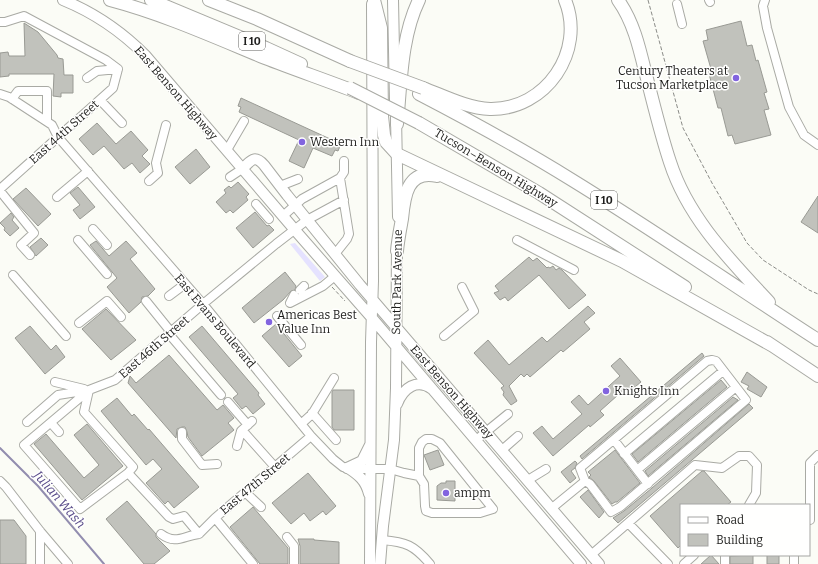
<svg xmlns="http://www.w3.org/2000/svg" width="818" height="564" viewBox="0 0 818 564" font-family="Bitter,serif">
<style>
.green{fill:#e5e2ff}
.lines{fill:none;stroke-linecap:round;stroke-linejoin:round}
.stream{stroke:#928daf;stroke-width:2}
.building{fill:#c1c2bc;stroke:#999a94}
.minor-casing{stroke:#a9aaa4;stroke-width:10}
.major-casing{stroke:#a9aaa4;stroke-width:12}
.highway-casing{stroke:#a9aaa4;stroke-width:14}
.path{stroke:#8a8b87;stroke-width:1;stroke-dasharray:4 2;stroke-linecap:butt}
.minor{stroke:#fff;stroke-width:8}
.major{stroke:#fff;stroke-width:10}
.highway{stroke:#fff;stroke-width:12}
.highway-bridge-casing{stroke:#a9aaa4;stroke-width:14;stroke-linecap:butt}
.highway-bridge{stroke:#fff;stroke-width:12}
.poi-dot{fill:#8264df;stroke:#fffffe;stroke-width:1.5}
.labels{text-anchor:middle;stroke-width:3;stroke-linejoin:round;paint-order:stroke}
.shield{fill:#fffffe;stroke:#61615f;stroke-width:1}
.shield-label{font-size:11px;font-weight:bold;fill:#1d1d1b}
.poi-label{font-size:12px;fill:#1d1d1b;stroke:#fffffe;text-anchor:start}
.street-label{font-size:12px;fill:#1d1d1b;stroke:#fffffe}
.water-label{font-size:13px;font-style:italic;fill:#584b89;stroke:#fffffe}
</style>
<rect width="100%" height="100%" fill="#fbfcf6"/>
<!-- green -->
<path class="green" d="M295 243 325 277 320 281 290 244Z"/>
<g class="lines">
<!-- stream -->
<path class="stream" d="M0 448 38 486 104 564"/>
</g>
<!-- building -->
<path class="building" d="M741 21 747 46 752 45 756 61 758 60 767 92 764 93 769 109 764 110 771 135 735 144 732 135 728 136 721 108H718L708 70 711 69 703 41 708 40 706 30Z
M24 23 38 32 57 55 58 58 63 59 64 75H73V93H61V97L53 96 54 74H9V76L0 77V53L8 52 9 56H25Z
M241 98 341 144 338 151 335 150 332 156 313 148 304 168 289 161 299 140 239 112 241 107 238 106Z
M97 123 116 144 131 131 148 150 142 156 150 164 140 173 132 163 124 169 104 146 93 155 79 139Z
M196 149 210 167 190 184 175 167Z
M238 182 249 194 246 197 248 200 233 213 230 210 226 213 216 202 226 193 224 190 229 186 231 188Z
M78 187 95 207 80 219 73 210 80 205 70 193Z
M26 188 51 214 38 226 13 199Z
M818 196V233L801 222Z
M255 212 267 226 269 225 274 230 253 248 236 228Z
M11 213 14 217 12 220 19 228 10 236 4 230 5 228 0 223Z
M41 238 48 245 36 256 30 247Z
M96 241 109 256 126 241 137 253 130 259 155 289 148 296 142 297 141 302 129 313 107 287 117 278 90 245Z
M529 257 533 261 537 258 547 268 548 267 550 268 553 266 556 270 559 268 562 270 586 295 569 309 539 275 508 301 505 297 500 300 494 293 499 291 495 286Z
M285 272 296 286 295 290 291 291 283 300 254 323 242 308Z
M588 306 595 313 584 322 590 329 563 352 561 350 530 377 527 374 524 377 521 374 509 386 517 401 511 405 503 395 504 392 501 388 504 386 474 353 488 340 509 365 542 337 547 342Z
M106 309 136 340 111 360 82 329Z
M276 324 302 356 289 367 262 336Z
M30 326 51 350 56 345 65 357 45 374 15 338Z
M202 326 259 393 258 395 265 404 253 414 246 406 242 409 233 398 238 394 189 337Z
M702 353 704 356 582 459 580 456Z
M169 355 217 410 223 405 234 418 228 423 234 430 202 456 188 437 187 432 185 427H182L177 429 176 438 128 383 130 376 136 383Z
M620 358 641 382 630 391 627 387 600 411 604 415 590 427 589 425 553 456 533 433 542 426 553 439 582 414 571 402 579 395 588 405 620 376 611 366Z
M747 372 767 387 761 397 747 389 749 386 741 382Z
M721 380 727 387 638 462 632 454Z
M333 390H354V430H334L332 427V392Z
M733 397 738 400 648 476 645 471Z
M117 398 132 416 134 414 148 430 149 429 199 487 174 508 168 501 165 504 146 483 162 469 153 459 146 465 101 411Z
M749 404 753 408 618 523 613 518 624 511 652 488Z
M87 424 123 466 82 500 34 444 46 434 84 478 99 465 74 435Z
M438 450 444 465 430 470 424 455Z
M615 450 640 483 617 502H615L612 504 594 481 589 477 591 475 588 472Z
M575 461 577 463 575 468 571 471 576 478 570 483 561 472Z
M702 471H704L731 502 727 505H681V545L678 548 650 516Z
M308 473 336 506 326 515 323 511 310 521 304 513 291 524 272 503Z
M446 481H455V501L437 500V486L441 483H446Z
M588 490 604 512 599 518 580 497Z
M127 501 156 534V537L170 551 154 564H144L106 519Z
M253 507 288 548V564H260L230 527Z
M0 520H14L26 536V564H0Z
M298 539H314V540L339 542V564H300V546Z
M711 555 719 564H701Z
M753 555V564H730V556Z
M767 555H779V564H767Z"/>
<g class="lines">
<!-- minor casing -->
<g class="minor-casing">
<path id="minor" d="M709 0 710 2
M765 0 763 6 767 28 789 107 804 135 818 145
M677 4 682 24
M0 22H5L24 16 106 60 118 69
M87 78 97 71 118 69
M0 94 9 97 52 125 58 137 203 304 311 436 333 459 343 467 356 469H390L404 473 419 476
M12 99 18 91H47V121
M100 100 122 123
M227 150 244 121
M230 177 242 169
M149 181 158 173 156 163 166 125
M280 186 298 179
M0 189 113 88 118 69
M0 191 34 233 21 245 30 255
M57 197 88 171
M256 204 269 219
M283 216 302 199 340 178 344 172V161
M93 229 107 245
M78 240 107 274
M517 240 574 270
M335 254 347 239 349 234 340 178
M13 275 66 336
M300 290 304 286
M294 295 290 303 323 286 335 276
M169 296 185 284
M146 301 171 332
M277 316 301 345
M79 323 107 301 121 317
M169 334 221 395
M444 336 474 311 462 287
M55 382 84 389
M89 390 84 412 133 467 128 473
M88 391 24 445 80 509 128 473 169 517 173 519 184 516 199 534
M228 402 248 425
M312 413 336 440
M27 422 58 395 89 390 115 380 203 304 276 244 307 220 344 200
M51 423 59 432
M301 424 312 414 334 378
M242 430 275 467
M182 432V439L202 465 217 464
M426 439H432L440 443 493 509 480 513H432L426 511 425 506 424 484 419 476V448L422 442Z
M476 440 508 414
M614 440 648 484
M237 446 241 431 252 421
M502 450 518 436
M624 454 723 371
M637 470 736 387
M528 480 546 469
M0 481 6 487 40 531 68 564
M245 492 261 507
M552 508 585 481 590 484 611 512 620 507 746 400 716 361 712 360 707 361 580 468 585 481
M215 518 253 564
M809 520H810V463L818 455
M628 523 668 564
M40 531V564
M161 534C176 545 183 536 199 534
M199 534 215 518 311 436
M287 537 294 546V564
M382 540C406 542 414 545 430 564
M591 555 695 465 722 468 739 456H749L757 465 756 493 749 505
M794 555V564
M684 564 694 555
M725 564V555"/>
</g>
<!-- major casing -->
<g class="major-casing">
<path id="major" d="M63 0C95 13 121 31 145 55L294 229 372 318 581 564
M393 0 395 101
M396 117 398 217
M242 169C251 161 254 154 264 165L287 195 360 285 599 564
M397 404C403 388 417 378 432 389
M347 468 362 461 370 445
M348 468C359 475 366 481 369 494
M370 564 371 342 373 281 372 4
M380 564 383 526 394 440 396 388 397 245"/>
</g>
<!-- highway casing -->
<g class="highway-casing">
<path id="highway" d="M110 0C163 14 214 37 265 58 296 70 328 81 359 93
M151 0 266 48 301 64
M209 0 257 19 350 61
M374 0 381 28 382 116 384 135 386 142 397 154 622 261 773 346
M618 0C633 21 639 46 645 71 653 101 660 132 670 162 688 218 730 260 769 302
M423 88C444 96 467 108 490 109 546 110 586 51 565 0
M419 94C471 121 522 149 572 180 655 231 736 287 818 340
M419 123 539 193 685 287
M397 124C401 83 401 37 419 0
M397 251C398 240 400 230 402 219 404 197 407 169 437 176
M767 342 818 376"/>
</g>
<!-- path -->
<path class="path" d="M648 0 683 128 712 183 747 243 763 260 809 290 818 294
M332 287 345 301"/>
<!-- minor -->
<use href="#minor" class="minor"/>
<!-- major -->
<use href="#major" class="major"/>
<!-- highway -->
<use href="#highway" class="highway"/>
<!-- highway-bridge casing -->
<g class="highway-bridge-casing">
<path id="highway-bridge" d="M350 61 423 88
M350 88 419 123"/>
</g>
<!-- highway-bridge -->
<use href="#highway-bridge" class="highway-bridge"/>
</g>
<!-- markers -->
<g class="poi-dot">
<circle cx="736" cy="78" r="4"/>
<circle cx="302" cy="142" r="4"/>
<circle cx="269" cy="322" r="4"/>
<circle cx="606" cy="391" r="4"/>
<circle cx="446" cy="493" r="4"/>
</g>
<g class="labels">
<!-- shield labels -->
<g class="shield">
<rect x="239" y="32" width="26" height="18" rx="3"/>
<rect x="591" y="191" width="26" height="18" rx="3"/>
</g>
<g class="shield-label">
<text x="252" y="45">I 10</text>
<text x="604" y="204">I 10</text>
</g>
<!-- poi labels -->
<g class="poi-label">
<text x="728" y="75" text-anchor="end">Century Theaters at<tspan x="728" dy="14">Tucson Marketplace</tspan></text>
<text x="310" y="146">Western Inn</text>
<text x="277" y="319">Americas Best<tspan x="277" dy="14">Value Inn</tspan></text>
<text x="614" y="395">Knights Inn</text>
<text x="454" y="497">ampm</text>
</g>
<!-- street labels -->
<g class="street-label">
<text transform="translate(176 93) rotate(49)" y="4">East Benson Highway</text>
<text transform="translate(64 132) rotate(-42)" y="4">East 44th Street</text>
<text transform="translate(496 168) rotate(31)" y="4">Tucson–Benson Highway</text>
<text transform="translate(397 282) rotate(-89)" y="4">South Park Avenue</text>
<text transform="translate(215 321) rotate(50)" y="4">East Evans Boulevard</text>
<text transform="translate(154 347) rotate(-41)" y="4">East 46th Street</text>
<text transform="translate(452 392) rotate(49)" y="4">East Benson Highway</text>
<text transform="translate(255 484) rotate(-40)" y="4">East 47th Street</text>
</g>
<!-- water labels -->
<g class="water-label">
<text transform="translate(60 499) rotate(49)" y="5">Julian Wash</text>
</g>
</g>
<!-- legend -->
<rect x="680" y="504" width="130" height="52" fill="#fffffe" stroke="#a5a5a3"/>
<rect x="688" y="517" width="20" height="6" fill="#ffffff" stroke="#a5a5a3"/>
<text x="716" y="524" font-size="12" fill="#1d1d1b">Road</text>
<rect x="688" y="534" width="20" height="12" fill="#c1c2bc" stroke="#a5a5a3"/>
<text x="716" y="544" font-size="12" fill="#1d1d1b">Building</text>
</svg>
